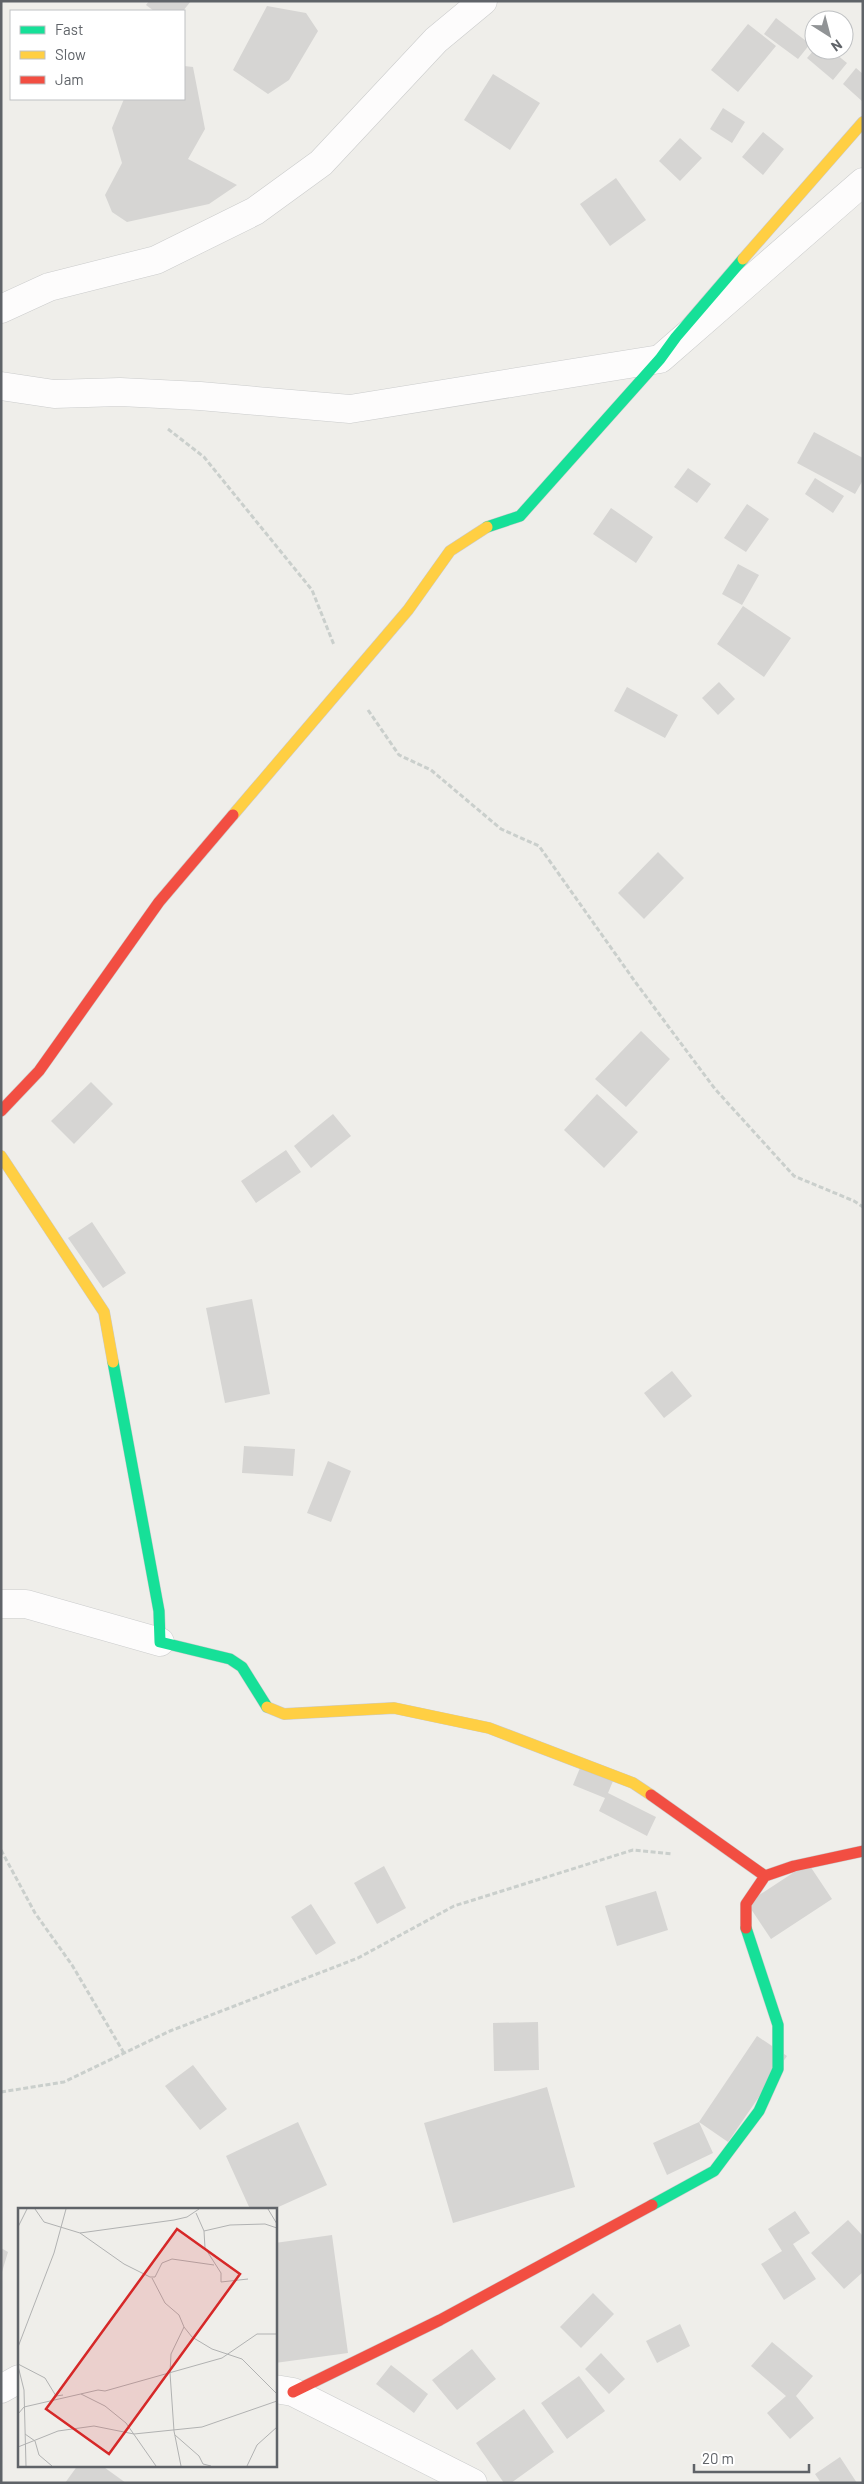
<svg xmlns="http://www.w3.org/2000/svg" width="864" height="2484" viewBox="0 0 864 2484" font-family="Barlow,sans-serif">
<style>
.building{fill:#d6d5d3}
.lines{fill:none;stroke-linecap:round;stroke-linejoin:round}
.street-casing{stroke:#cbcccc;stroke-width:29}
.fast-casing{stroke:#cacacb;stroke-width:12}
.slow-casing{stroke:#cacacb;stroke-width:12}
.jam-casing{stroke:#cacacb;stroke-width:12}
.path{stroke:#cacfcc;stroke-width:3;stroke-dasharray:5 2.5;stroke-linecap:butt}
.street{stroke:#fdfcfc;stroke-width:28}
.fast{stroke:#16e098;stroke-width:11}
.slow{stroke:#ffcf43;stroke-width:11}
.jam{stroke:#f24e42;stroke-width:11}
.inset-road{fill:none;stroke:#b1b2b2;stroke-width:1}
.view{fill:#d62828;fill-opacity:0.15;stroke:#d62828;stroke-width:2.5}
.inset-edge{fill:none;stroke:#5f6368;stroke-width:2.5}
</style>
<rect width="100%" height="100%" fill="#efeeea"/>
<!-- building -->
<path class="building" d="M149 1H191L183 11H154L146 5Z
M267 6 306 13 318 31 289 80 268 94 233 70Z
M776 18 810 44 798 59 764 34Z
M748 24 776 46 738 92 711 70Z
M814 50H831L847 63 833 80 807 58Z
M184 66 193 67 205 129 188 159 237 185 209 204 127 222 112 212 105 195 122 163 112 128 124 99H184Z
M856 68 863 74V102L843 84Z
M493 74 540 103 510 150 464 120Z
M723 108 745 122 732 143 710 129Z
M763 132 784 149 763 175 742 157Z
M680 138 702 158 680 181 659 161Z
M616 178 646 220 610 246 580 204Z
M814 432 863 458V480L855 494 797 463Z
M688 468 711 484 697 503 674 487Z
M815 478 844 496 833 513 805 494Z
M747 504 769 519 746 552 724 538Z
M611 508 653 537 636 563 593 534Z
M738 564 759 575 742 605 722 594Z
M743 606 791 638 764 677 717 644Z
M719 682 735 699 718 715 702 698Z
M627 687 678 715 665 738 614 711Z
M658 852 684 878 644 919 618 893Z
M641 1031 670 1059 626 1107 595 1079Z
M91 1082 113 1104 74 1144 51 1121Z
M597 1094 638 1132 604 1168 564 1130Z
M333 1114 351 1136 311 1168 294 1146Z
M286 1150 301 1172 256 1203 241 1181Z
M92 1222 126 1273 103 1288 68 1238Z
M252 1299 270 1394 225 1403 206 1308Z
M672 1371 692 1396 664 1418 644 1393Z
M244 1446 295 1449 293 1476 242 1473Z
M328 1461 351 1471 331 1522 307 1513Z
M580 1768 613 1781 608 1793 656 1817 647 1836 599 1811 605 1798 573 1785Z
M808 1863 832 1899 771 1939 747 1903Z
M384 1866 406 1908 377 1924 354 1883Z
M656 1891 668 1930 617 1946 605 1906Z
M311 1904 336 1943 316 1955 291 1917Z
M538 2022 539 2070 494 2071 493 2023Z
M757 2036 787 2056 728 2142 699 2122Z
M193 2065 227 2109 200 2130 165 2086Z
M547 2087 575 2187 453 2223 424 2123Z
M298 2122 327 2185 274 2209H250L226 2156Z
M699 2122 713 2153 667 2175 653 2143Z
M795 2211 810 2233 793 2244 816 2279 784 2300 761 2264 782 2251 768 2229Z
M848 2220 863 2236V2272L844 2289 811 2253Z
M332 2235 348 2353 275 2363V2243Z
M1 2248 8 2252 2 2272H1Z
M593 2293 614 2314 581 2348 560 2327Z
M680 2324 690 2346 657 2363 646 2341Z
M772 2342 813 2376 796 2396 814 2418 790 2439 767 2413 786 2396 751 2366Z
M472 2349 496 2379 457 2410 432 2380Z
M601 2353 625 2379 609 2394 585 2369Z
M391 2365 428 2394 414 2413 376 2384Z
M579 2376 605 2411 567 2439 541 2403Z
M524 2409 554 2452 511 2483H504L476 2443Z
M840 2457 857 2483H821L815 2474Z
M78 2465H101L126 2483H65Z"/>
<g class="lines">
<!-- street casing -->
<g class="street-casing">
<path id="street" d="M1 309 49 287 156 260 255 211 321 163 436 40 483 1
M1 386 54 394 120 392 200 396 350 409 660 359 863 182
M1 1604H26L160 1642
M1 2389 19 2379
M275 2389 293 2392 473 2483"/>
</g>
<!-- fast casing -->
<g class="fast-casing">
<path id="fast" d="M487 527 520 516 660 359 676 337 743 259
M113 1362 159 1611 160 1642 230 1659 242 1667 267 1707
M652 2205 714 2171 759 2111 778 2069V2025L746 1928"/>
</g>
<!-- slow casing -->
<g class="slow-casing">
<path id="slow" d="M743 259 863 122
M233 815 408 610 450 551 487 527
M1 1156 104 1312 113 1362
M267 1707 284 1714 394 1708 489 1728 633 1783 651 1795"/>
</g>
<!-- jam casing -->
<g class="jam-casing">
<path id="jam" d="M1 1111 39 1071 159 902 233 815
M651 1795 765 1876
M746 1928V1904L765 1876 794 1866 863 1851
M293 2392 440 2320 652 2205"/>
</g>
<!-- path -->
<path class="path" d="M168 429 204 457 312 590 334 645
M368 710 399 755 431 770 501 829 539 846 636 983 715 1089 794 1176 854 1201 863 1207
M1 1850 35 1913 72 1965 124 2053
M1 2092 64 2082 170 2031 358 1958 454 1906 633 1850 672 1854"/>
<!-- street -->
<use href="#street" class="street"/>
<!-- fast -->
<use href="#fast" class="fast"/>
<!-- slow -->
<use href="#slow" class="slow"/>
<!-- jam -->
<use href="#jam" class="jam"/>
</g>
<!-- overview -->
<g transform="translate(18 2208)">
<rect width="259" height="259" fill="#efeeea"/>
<path class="inset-road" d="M17 1 26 14 62 25 106 56 132 69H137L144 55 154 51 196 57M250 1 259 16M178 5 186 23 187 40 203 65V74L230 71M0 19 9 1M186 23 212 17 247 16 259 20M62 25 156 12 169 9 181 1M134 70 147 95 161 107 166 119 153 146 152 165 156 223 163 258M166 119 174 129 194 141 224 151 259 186M0 139 36 45 48 1M0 156 27 170 38 188 45 187M0 158 6 182 8 258M63 186 87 198 108 215 138 258M0 206 6 199 80 182 87 183 204 150 239 126H259M7 226 17 233 21 247 34 258M157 227 181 248 185 256 193 258M0 239 40 223 76 218 116 226 184 219 259 193M229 258 239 237 259 219"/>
<path class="view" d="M159 21 222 66 91 246 28 201Z"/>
<rect width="259" height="259" class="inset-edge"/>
</g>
<!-- border -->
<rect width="864" height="2484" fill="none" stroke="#5f6368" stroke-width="5"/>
<!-- legend -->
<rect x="10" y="10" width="175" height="90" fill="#ffffff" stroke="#bfc1c3"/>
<rect x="20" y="26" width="25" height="8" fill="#16e098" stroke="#bfc1c3"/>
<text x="55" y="35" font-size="15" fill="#5f6368">Fast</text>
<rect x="20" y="51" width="25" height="8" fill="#ffcf43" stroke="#bfc1c3"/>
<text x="55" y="60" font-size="15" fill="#5f6368">Slow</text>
<rect x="20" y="76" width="25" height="8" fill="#f24e42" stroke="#bfc1c3"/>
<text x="55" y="85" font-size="15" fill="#5f6368">Jam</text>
<!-- north arrow -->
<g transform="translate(829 35) rotate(144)"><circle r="24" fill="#ffffff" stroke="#bfc1c3"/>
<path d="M0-4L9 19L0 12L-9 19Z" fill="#919496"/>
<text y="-8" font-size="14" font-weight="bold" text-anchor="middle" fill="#5f6368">N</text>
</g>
<!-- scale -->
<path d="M694 2464v8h115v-8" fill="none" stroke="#5f6368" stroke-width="2.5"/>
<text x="702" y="2464" font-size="15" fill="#5f6368" stroke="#ffffff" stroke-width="4" paint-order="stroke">20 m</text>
</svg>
